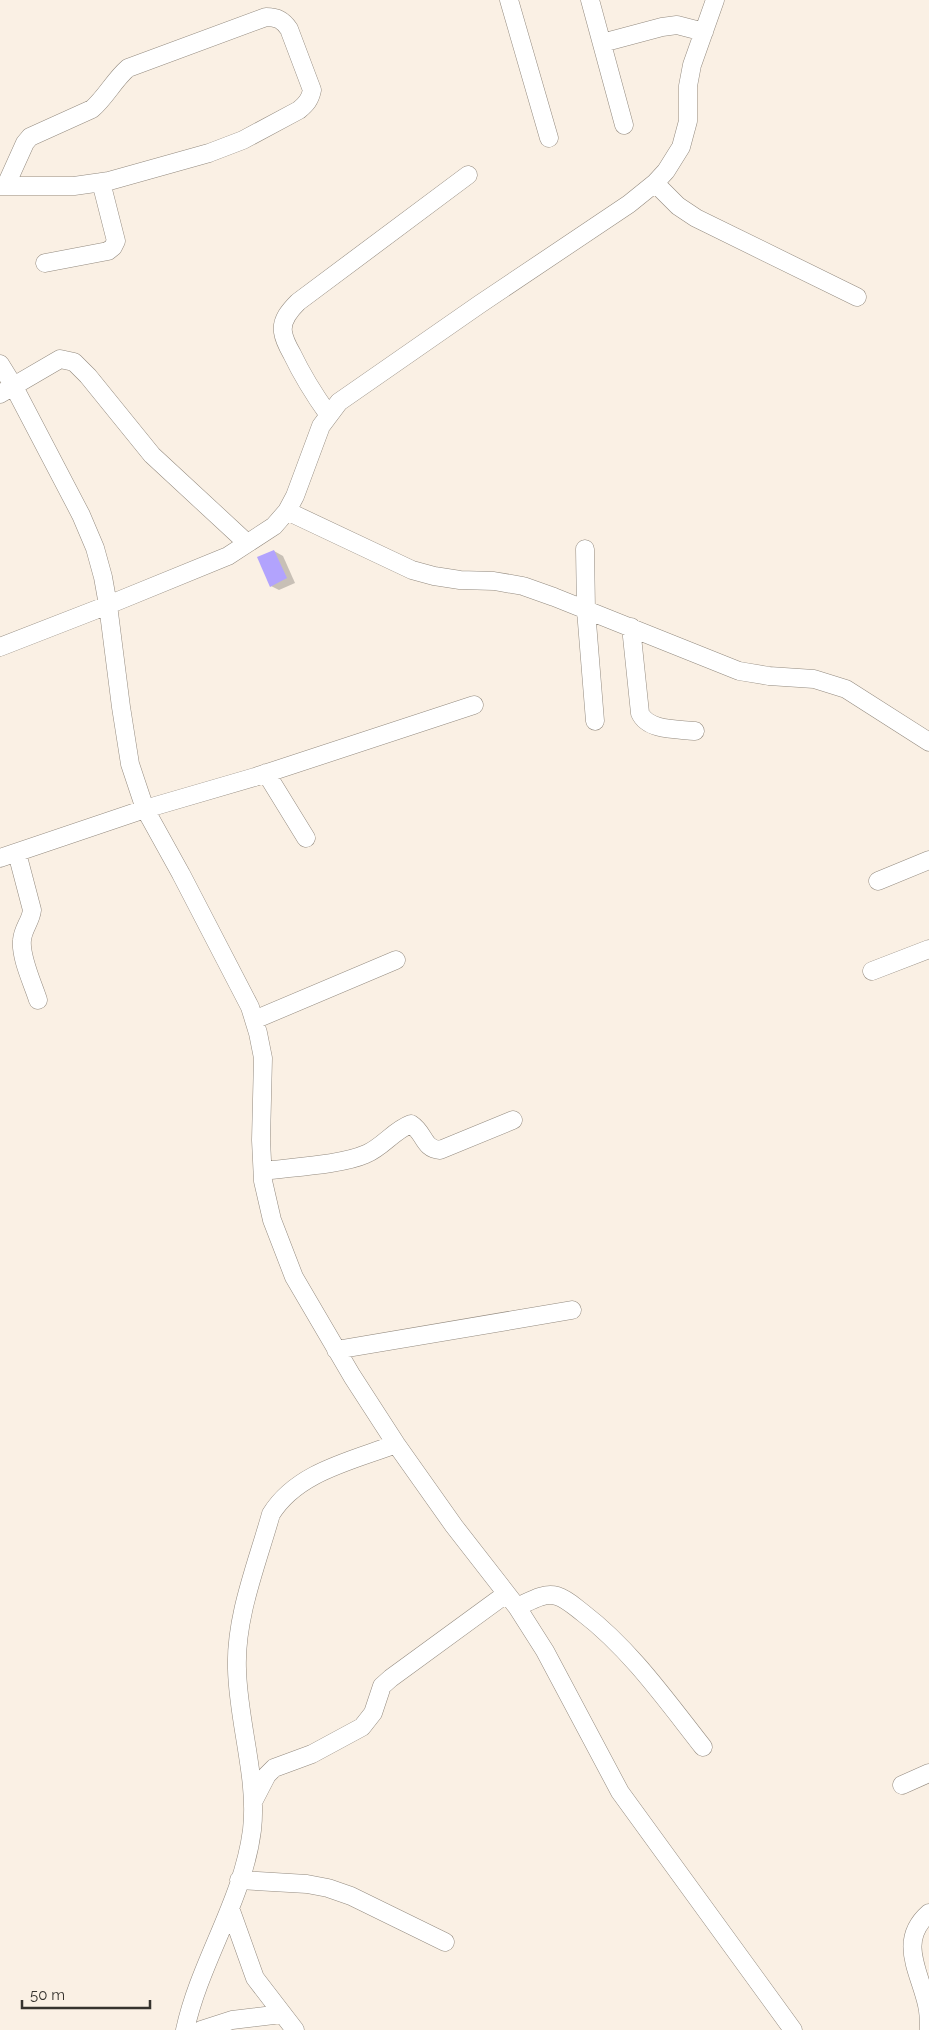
<svg xmlns="http://www.w3.org/2000/svg" width="929" height="2030" viewBox="0 0 929 2030" font-family="Raleway,sans-serif">
<style>
.shadow{fill:#0003}
.building{fill:#b2a3fd}
.lines{fill:none;stroke-linecap:round;stroke-linejoin:round}
.minor-casing{stroke:#938a7f;stroke-width:19}
.minor{stroke:#fff;stroke-width:18}
</style>
<rect width="100%" height="100%" fill="#faf0e4"/>
<!-- shadow -->
<path class="shadow" d="M274 551 283 556 295 583 279 590 271 586Z"/>
<!-- building -->
<path class="building" d="M274 550 287 578 270 587 257 557Z"/>
<g class="lines">
<!-- minor casing -->
<g class="minor-casing">
<path id="minor" d="M509 0 549 138
M590 0 624 125
M602 43 662 27 677 25 704 32
M655 183 678 206 696 218 857 297
M0 186H74L109 181 209 153 243 140 299 110C306 104 310 100 312 90L289 29C283 20 277 17 266 17L128 68C114 80 106 97 92 109L30 137 25 143 6 185
M45 263 108 251 113 247 116 241 101 182
M0 364 13 385 81 515 95 548 103 577 108 605 121 707 130 764 145 809 181 874 250 1007 258 1033 263 1058 261 1140 263 1181 272 1220 294 1277 352 1376 396 1444 454 1526 517 1607 545 1651 620 1792 793 2030
M0 394 60 359 74 362 88 376 152 455 247 543
M328 414C313 393 303 377 292 354 288 347 284 340 283 332 281 320 290 310 298 302L468 175
M287 511 412 570 434 576 460 580 494 581 523 586 554 597 739 671 769 676 814 679 846 689 929 742
M585 549 586 610 595 721
M631 627 640 713C648 731 677 729 695 731
M0 647 108 605 228 556 274 526 287 511 295 496 321 426 339 402 480 304 629 204 655 183 666 171 681 147 688 121V86L692 65 715 0
M266 773 306 838
M17 853 32 910C31 921 23 928 22 940 20 957 33 984 38 1000
M0 858 145 809 255 777 474 705
M878 881 929 860
M872 971 929 949
M254 1020 396 960
M263 1171C292 1167 341 1165 366 1154 383 1147 394 1130 411 1124 425 1133 423 1149 440 1150L513 1120
M336 1350 572 1310
M517 1607C529 1602 543 1592 557 1596 567 1599 575 1607 583 1613 630 1649 666 1700 703 1747
M902 1785 929 1773
M253 1802 267 1775 274 1768 312 1754 362 1727 373 1713 382 1686 391 1678 506 1594
M239 1880 307 1884 328 1888 351 1896 445 1942
M230 1908 255 1978 295 2030
M929 1913C897 1941 920 1972 927 2005 929 2013 929 2021 929 2029
M185 2030C200 1961 243 1901 252 1830 258 1778 238 1722 237 1669 235 1617 257 1564 271 1514 297 1472 351 1461 396 1444
M201 2030 232 2020 282 2014"/>
</g>
<!-- minor -->
<use href="#minor" class="minor"/>
</g>
<!-- scale -->
<path d="M22 2000v8h128v-8" fill="none" stroke="#36332e" stroke-width="2.5"/>
<text x="30" y="2000" font-size="15" fill="#36332e" stroke="#faf0e4" stroke-width="4" paint-order="stroke">50 m</text>
</svg>
